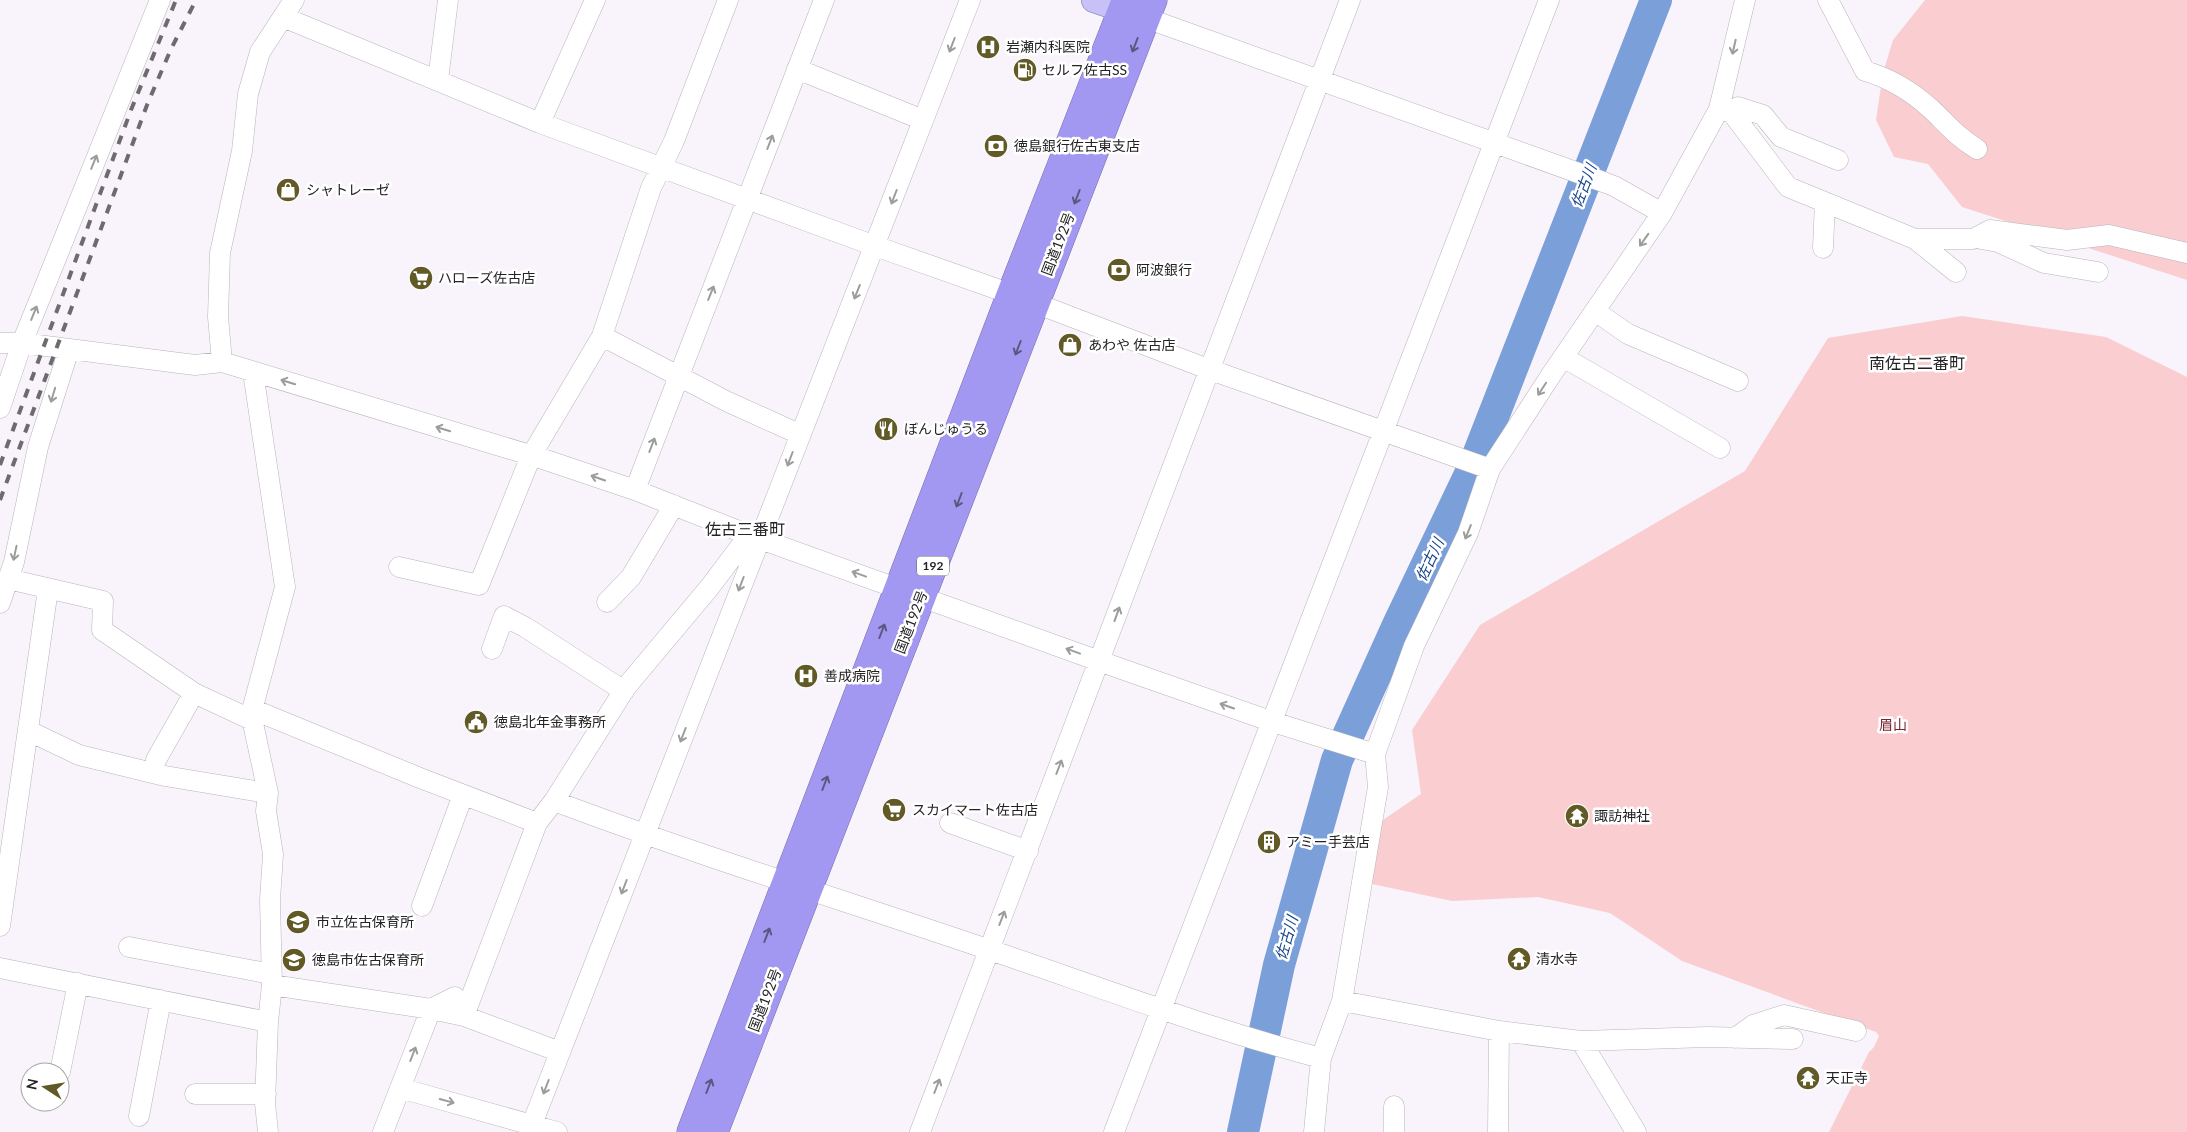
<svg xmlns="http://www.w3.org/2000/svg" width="2187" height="1132" viewBox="0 0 2187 1132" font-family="Lato,'Noto Sans JP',sans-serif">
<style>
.green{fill:#facdd0}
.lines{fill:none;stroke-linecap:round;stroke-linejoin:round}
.river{stroke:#7a9fd9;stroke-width:32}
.minor-casing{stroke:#b8b4ba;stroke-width:21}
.major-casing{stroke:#766fa9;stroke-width:26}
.highway-casing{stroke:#766fa9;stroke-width:29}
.minor{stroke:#fff;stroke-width:20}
.major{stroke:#c7c1f7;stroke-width:25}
.highway{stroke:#a298f1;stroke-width:28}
.rail{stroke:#6e6b6f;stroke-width:4;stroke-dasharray:9 9;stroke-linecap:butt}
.oneway{stroke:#9c9c9c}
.oneway2{stroke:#5d5780}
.labels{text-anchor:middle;stroke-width:5;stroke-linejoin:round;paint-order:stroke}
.shield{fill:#fff;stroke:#666466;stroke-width:1}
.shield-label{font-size:12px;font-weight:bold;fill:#242224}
.poi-label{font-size:14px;fill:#242224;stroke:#fff;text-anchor:start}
.street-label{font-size:14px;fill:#242224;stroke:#fff}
.park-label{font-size:14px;fill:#7e2233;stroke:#fff}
.water-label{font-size:15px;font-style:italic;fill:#17458a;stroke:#fff}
.quarter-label{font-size:16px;fill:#242224;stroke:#fff}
</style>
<rect width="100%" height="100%" fill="#f9f4fb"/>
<!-- green -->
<path class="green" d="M1925 0H2187V280L1962 207 1928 164 1894 157 1876 120 1883 73 1893 40Z
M1962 316 2106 337 2187 377V1132H1829L1869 1052 1874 1047 1879 1036 1876 1032 1682 961 1610 913 1538 897 1452 901 1372 884 1380 822 1421 794 1412 730 1480 625 1745 471 1828 338Z"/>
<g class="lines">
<!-- river -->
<path class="river" d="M1243 1132 1279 965 1337 760 1398 625 1473 468 1656 0"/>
<!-- minor casing -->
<g class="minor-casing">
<path id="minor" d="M1828 0 1865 71C1889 78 1911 91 1930 108 1947 124 1956 136 1977 149
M283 17 540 123 595 0
M1146 18 1598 180 1614 186 1662 213
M797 69 923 120
M438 80 448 0
M1719 109 1732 113 1788 187 1915 239 1956 272
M1732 113 1738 107 1763 115 1781 137 1838 160
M540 123 875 246 1011 294
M1915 239H1973L1990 230 2067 240 2109 235 2187 253
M1981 239 1998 242 2044 263 2098 272
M1823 248 1825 202
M1035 303 1208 369 1490 469
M1595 311 1628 334 1738 381
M602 336 726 401 799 434
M0 343H22L195 365 222 362 540 458 635 490 749 535 1099 661 1273 722 1375 754
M1563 357 1720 448
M222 362 218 317 220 253 242 151 248 94 260 52 294 0
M253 372 285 587 251 714 268 793 266 811 273 854 270 900 272 985 268 1022 265 1103 268 1132
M0 408 22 343 160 0
M635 490 824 0
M399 567 479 585 531 456 602 336 651 188 674 141 728 0
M8 579 103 601 102 630 194 693 252 720
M607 602 631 577 674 505
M0 603 14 562 38 447 69 349
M492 649 504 616 525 627 624 691
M252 709 420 778 537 823
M29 731 79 755 165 776 268 793
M156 760 194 693
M554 801C695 854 839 899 981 947 1094 985 1206 1028 1321 1058
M950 823 1028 851
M422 906 463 795
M0 926 48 589
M129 947 271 974
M0 968 268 1022
M272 985 431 1009 464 1016 537 823 554 801 626 687 709 588 749 535
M1342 1001 1499 1031 1581 1041 1636 1132
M464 1016 560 1052
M1735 1038 1753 1025 1784 1015 1856 1031
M1581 1041 1708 1037 1793 1039
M60 1072 78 983
M400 1088 557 1132
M195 1094H266
M139 1116 161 1000
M383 1132 431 1009 455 997
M529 1132 970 0
M920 1132 1350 0
M1114 1132 1549 0
M1314 1132 1321 1058 1342 1001 1378 787 1375 754 1414 646 1468 533 1490 469 1553 372 1662 213 1719 109 1745 0
M1394 1132V1106
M1498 1132 1499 1031"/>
</g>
<!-- major casing -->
<g class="major-casing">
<path id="major" d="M1094 0 1141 16"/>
</g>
<!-- highway casing -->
<g class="highway-casing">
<path id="highway" d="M691 1132 1011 294 1126 0
M714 1132 1153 0"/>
</g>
<!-- minor -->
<use href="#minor" class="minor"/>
<!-- major -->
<use href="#major" class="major"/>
<!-- highway -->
<use href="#highway" class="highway"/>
<!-- rail -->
<path class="rail" d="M0 465 131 110 176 0
M0 500 147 105 171 49 196 0"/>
</g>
<!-- one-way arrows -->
<defs><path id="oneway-shaft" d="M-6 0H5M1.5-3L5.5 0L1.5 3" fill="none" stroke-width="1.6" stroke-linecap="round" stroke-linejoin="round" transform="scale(1.25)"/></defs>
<g class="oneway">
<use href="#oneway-shaft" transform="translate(952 45) rotate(111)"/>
<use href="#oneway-shaft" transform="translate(1734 47) rotate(103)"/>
<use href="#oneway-shaft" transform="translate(770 142) rotate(-69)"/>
<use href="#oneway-shaft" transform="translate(94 162) rotate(-68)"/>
<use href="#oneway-shaft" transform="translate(894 197) rotate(111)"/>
<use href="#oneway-shaft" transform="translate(1644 240) rotate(125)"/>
<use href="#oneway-shaft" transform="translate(857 292) rotate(112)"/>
<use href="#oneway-shaft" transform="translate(711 293) rotate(-68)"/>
<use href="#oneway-shaft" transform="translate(34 313) rotate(-68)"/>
<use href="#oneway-shaft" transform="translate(288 382) rotate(-163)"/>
<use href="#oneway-shaft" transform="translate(1542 389) rotate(123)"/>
<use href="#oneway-shaft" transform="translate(53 395) rotate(107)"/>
<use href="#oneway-shaft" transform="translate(443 429) rotate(-163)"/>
<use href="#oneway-shaft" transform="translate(652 445) rotate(-69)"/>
<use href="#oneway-shaft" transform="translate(790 459) rotate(111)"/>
<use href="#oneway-shaft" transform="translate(598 478) rotate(-161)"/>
<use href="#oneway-shaft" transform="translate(1468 532) rotate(112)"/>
<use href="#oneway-shaft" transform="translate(15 553) rotate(102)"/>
<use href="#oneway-shaft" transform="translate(859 574) rotate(-160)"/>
<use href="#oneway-shaft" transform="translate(741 584) rotate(111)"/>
<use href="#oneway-shaft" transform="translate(1117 614) rotate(-70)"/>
<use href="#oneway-shaft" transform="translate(1073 651) rotate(-160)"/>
<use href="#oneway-shaft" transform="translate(1227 706) rotate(-161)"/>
<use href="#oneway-shaft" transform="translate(683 735) rotate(111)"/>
<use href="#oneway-shaft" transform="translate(1059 767) rotate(-69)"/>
<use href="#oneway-shaft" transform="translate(624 887) rotate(111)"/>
<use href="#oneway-shaft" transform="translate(1002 918) rotate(-69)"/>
<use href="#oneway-shaft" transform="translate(413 1054) rotate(-69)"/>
<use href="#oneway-shaft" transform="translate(937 1086) rotate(-69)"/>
<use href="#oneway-shaft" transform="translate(546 1087) rotate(111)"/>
<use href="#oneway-shaft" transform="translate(447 1101) rotate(15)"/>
</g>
<g class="oneway2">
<use href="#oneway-shaft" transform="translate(1135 45) rotate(111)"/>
<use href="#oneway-shaft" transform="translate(1077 197) rotate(111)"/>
<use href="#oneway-shaft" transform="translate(1018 348) rotate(111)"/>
<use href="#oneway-shaft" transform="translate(959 500) rotate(111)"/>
<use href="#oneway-shaft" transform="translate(882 631) rotate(-69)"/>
<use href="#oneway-shaft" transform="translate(825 783) rotate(-69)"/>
<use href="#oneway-shaft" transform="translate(767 935) rotate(-69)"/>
<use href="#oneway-shaft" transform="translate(709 1086) rotate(-69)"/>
</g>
<!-- icons -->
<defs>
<g id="hospital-disc" transform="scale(1.25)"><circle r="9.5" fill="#615a26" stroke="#fff"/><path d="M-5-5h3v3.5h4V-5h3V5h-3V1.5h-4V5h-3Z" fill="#fff"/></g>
<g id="fuel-disc" transform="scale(1.25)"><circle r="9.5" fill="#615a26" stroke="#fff"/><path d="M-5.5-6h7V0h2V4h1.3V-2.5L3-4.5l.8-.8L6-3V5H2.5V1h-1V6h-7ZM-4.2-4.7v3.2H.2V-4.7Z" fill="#fff"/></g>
<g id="bank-disc" transform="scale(1.25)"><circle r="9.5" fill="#615a26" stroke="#fff"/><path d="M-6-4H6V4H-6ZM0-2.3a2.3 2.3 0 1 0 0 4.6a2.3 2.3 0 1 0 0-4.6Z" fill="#fff"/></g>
<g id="shop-disc" transform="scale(1.25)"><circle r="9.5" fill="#615a26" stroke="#fff"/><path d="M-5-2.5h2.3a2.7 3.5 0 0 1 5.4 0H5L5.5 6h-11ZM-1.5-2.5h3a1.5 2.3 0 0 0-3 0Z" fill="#fff"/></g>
<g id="supermarket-disc" transform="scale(1.25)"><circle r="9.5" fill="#615a26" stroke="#fff"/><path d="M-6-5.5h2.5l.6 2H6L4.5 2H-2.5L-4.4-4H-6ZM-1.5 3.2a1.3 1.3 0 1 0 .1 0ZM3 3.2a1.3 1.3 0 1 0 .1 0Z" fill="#fff"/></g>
<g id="restaurant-disc" transform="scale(1.25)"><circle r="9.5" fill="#615a26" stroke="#fff"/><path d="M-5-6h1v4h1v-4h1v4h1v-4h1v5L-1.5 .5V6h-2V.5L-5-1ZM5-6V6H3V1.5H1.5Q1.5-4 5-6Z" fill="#fff"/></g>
<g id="civic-disc" transform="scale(1.25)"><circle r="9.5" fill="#615a26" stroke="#fff"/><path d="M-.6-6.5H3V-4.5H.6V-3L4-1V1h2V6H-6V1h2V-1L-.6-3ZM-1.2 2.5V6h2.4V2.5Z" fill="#fff"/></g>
<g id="temple-disc" transform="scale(1.25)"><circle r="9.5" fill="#615a26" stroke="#fff"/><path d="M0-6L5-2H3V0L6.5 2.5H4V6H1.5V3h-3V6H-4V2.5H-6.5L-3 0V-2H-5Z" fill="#fff"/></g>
<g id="building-disc" transform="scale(1.25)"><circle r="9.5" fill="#615a26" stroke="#fff"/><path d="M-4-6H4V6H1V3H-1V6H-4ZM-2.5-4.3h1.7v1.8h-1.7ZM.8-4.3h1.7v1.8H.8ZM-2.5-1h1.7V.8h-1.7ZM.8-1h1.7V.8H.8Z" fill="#fff"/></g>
<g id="school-disc" transform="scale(1.25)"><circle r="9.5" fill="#615a26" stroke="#fff"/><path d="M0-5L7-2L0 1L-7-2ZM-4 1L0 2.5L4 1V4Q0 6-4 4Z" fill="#fff"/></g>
</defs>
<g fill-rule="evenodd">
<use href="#hospital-disc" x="988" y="47"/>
<use href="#fuel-disc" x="1025" y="70"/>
<use href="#bank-disc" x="996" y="146"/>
<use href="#shop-disc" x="288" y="190"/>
<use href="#bank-disc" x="1119" y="270"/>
<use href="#supermarket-disc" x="421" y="278"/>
<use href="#shop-disc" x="1070" y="345"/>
<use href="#restaurant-disc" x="886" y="429"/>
<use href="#hospital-disc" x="806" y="676"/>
<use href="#civic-disc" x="476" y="722"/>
<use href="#supermarket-disc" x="894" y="810"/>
<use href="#temple-disc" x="1577" y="816"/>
<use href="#building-disc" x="1269" y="842"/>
<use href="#school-disc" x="298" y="922"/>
<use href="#temple-disc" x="1519" y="959"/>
<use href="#school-disc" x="294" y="960"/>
<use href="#temple-disc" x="1808" y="1078"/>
</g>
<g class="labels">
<!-- shield labels -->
<rect class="shield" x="917" y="556.5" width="32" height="19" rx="4"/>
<g class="shield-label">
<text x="933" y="570">192</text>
</g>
<!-- poi labels -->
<g class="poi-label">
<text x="1006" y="52">岩瀬内科医院</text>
<text x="1042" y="75">セルフ佐古SS</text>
<text x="1014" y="151">徳島銀行佐古東支店</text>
<text x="306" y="195">シャトレーゼ</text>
<text x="1136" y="275">阿波銀行</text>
<text x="438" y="283">ハローズ佐古店</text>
<text x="1088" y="350">あわや 佐古店</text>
<text x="904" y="434">ぼんじゅうる</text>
<text x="824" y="681">善成病院</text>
<text x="494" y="727">徳島北年金事務所</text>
<text x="912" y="815">スカイマート佐古店</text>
<text x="1594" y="821">諏訪神社</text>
<text x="1286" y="847">アミー手芸店</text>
<text x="316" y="927">市立佐古保育所</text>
<text x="1536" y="964">清水寺</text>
<text x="312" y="965">徳島市佐古保育所</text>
<text x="1826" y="1083">天正寺</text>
</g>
<!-- street labels -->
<g class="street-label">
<text transform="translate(1058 244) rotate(-69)" y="5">国道192号</text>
<text transform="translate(911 622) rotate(-69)" y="5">国道192号</text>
<text transform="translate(765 1000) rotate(-69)" y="5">国道192号</text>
</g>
<!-- park labels -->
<g class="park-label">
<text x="1893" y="730">眉山</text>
</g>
<!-- water labels -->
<g class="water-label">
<text transform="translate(1584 186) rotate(-69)" y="5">佐古川</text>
<text transform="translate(1430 560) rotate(-65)" y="5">佐古川</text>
<text transform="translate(1287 938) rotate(-74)" y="5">佐古川</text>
</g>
<!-- quarter labels -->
<g class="quarter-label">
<text x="1917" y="369">南佐古二番町</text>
<text x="745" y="535">佐古三番町</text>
</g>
</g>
<!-- north arrow -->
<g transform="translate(45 1087) rotate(282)"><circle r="24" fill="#ffffff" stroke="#a7a7a7"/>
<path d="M0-4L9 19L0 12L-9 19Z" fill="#615a26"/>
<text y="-8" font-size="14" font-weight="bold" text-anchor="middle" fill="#242224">N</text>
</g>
</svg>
